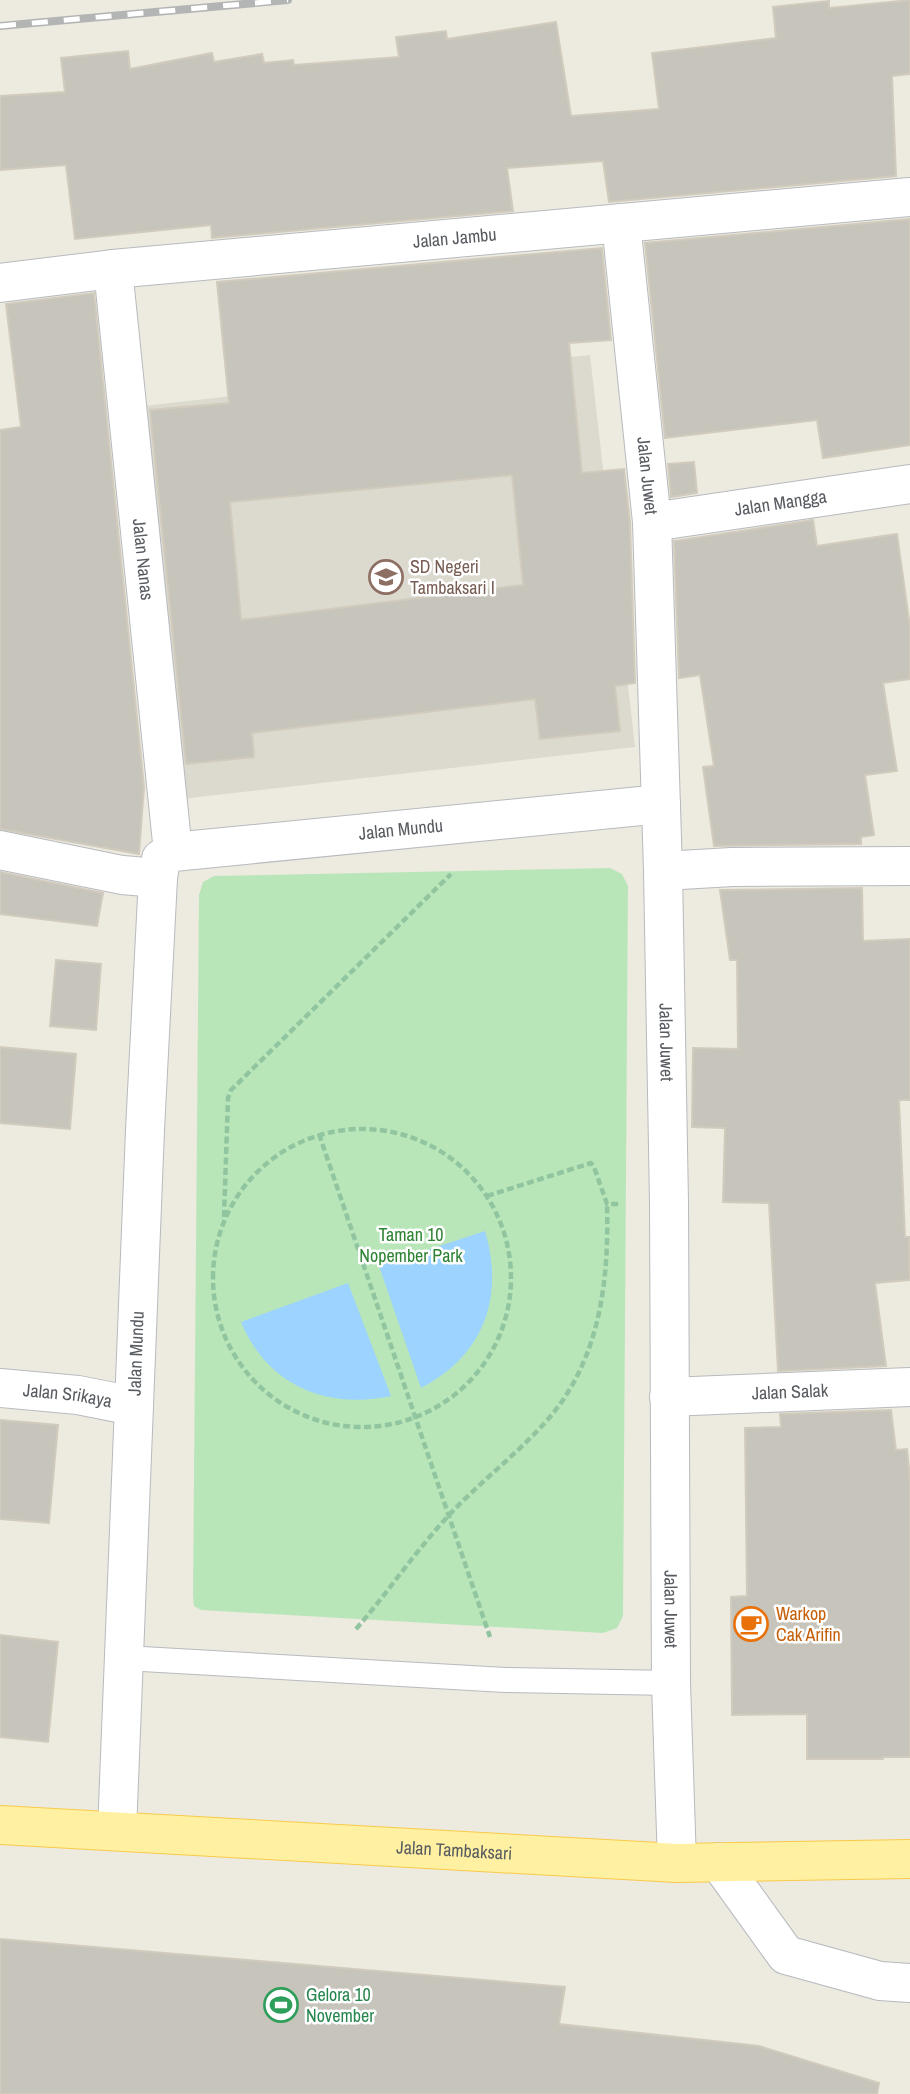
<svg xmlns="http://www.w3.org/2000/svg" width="910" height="2094" viewBox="0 0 910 2094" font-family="'Archivo Narrow',sans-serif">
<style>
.education{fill:#dcd9ce}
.green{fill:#b9e6b9}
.water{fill:#9cd3ff}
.building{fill:#c7c4bc;stroke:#d1cbbd;stroke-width:2;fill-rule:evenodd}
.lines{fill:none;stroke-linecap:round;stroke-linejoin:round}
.lane-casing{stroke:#b7babf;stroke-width:26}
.street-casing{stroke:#b7babf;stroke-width:40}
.secondary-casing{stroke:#b5b9bf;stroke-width:40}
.primary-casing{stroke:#faca4a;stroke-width:40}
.path{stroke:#90c5a0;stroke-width:4.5;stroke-dasharray:7 3.5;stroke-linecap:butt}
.lane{stroke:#fff;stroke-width:24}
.street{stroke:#fff;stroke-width:38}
.secondary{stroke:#fff;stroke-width:38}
.primary{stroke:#fff1a1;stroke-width:38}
.rail-casing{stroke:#b3b4b4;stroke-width:8}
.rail{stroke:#fff;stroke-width:5;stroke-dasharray:16;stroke-linecap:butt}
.labels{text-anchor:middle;stroke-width:5;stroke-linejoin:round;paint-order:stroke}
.street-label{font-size:18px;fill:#585c61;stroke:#fff}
.education-label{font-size:18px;fill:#785e54;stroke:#fff;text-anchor:start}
.park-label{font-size:18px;fill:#2e8333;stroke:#fff}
.food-label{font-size:18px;fill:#c56008;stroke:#fff;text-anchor:start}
.leisure-label{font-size:18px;fill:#27864d;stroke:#fff;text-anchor:start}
</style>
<rect width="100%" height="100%" fill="#edeadf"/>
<!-- education -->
<path class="education" d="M590 355 635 747 181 799 136 407Z"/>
<!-- green -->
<path class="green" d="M610 868 622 874 628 886 623 1616 617 1628 603 1633 201 1610 194 1606 193 1596 199 895 203 882 214 876Z"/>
<!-- water -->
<path class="water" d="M485 1231C505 1298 483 1356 421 1388L379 1266Z
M348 1283 391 1396C326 1410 267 1385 241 1322Z"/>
<!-- building -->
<path class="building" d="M910 0V74L892 76 896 176 609 202 603 161 507 168 513 211 212 238 211 225 75 239 66 165 0 170V96L65 92 61 58 128 51 130 69 212 53 214 62 262 54 264 63 293 60 294 65 399 57 396 37 446 31 447 39 556 22 571 116 659 109 652 53 776 38 773 7 829 1V8Z
M910 219V445L823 458 817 420 665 438 645 243Z
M602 248 611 340 569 343 582 473 624 469 630 523 635 683 615 686 620 731 540 739 535 699 252 733 254 757 186 764 150 410 229 403 217 282ZM512 475 523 585 241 620 230 502Z
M94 293 144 787 139 854 0 829V430L21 427 6 304Z
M694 462 697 493 671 497 668 464Z
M813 520 817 546 897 534 910 627V679L883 683 897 771 865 775 874 835 861 837V844L714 846 703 767 714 766 700 675 679 678 674 541Z
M0 872 103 893 97 926 0 914Z
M862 888 863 941 910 939V1100H899L905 1237H909L910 1280 875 1283 886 1366 778 1371 769 1203 723 1202 725 1128 692 1127 693 1048 738 1049 737 960H730L720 890Z
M56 960 101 964 96 1030 50 1026Z
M0 1047 76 1054 70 1129 0 1123Z
M891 1410 896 1450 907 1449 910 1478V1757H883V1759H807V1714L732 1715 731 1597 747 1596 745 1428 781 1427 780 1414Z
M0 1420 58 1425 49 1523 0 1519Z
M0 1635 58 1642 48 1742 0 1737Z
M0 1939 565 1987 559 2024 759 2046 879 2083 877 2094H0Z"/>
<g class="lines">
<!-- lane casing -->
<g class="lane-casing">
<path id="lane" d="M125 1658 505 1680 671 1683"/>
</g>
<!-- street casing -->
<g class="street-casing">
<g id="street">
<path id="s1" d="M621 223 652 522 663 871 669 1202 671 1683 677 1863"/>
<path id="s2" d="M113 269 173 852"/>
<path id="s3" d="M0 283 113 269 910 197"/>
<path id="s4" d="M652 522 910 484"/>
<path d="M0 850 122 875 158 878"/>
<path d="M663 871 732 867 910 866"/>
<path id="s5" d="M0 1388 78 1395 134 1406"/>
<path id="s6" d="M669 1397 910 1387"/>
<path id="s7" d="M117 1831 145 1130 158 878 161 859 173 852 661 804"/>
</g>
</g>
<!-- secondary casing -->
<g class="secondary-casing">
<path id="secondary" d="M719 1862 786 1955 880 1981 910 1983"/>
</g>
<!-- primary casing -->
<g class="primary-casing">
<g id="primary">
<path id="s8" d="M0 1825 677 1863 910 1859"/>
</g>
</g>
<!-- path -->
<path class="path" d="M213 1278a149 149 0 1 1 298 0a149 149 0 1 1-298 0Z
M319 1134 490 1637
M487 1196 591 1163 594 1167 607 1204H620
M224 1217 228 1098 231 1090 451 874
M356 1629C389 1591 417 1549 451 1513 484 1478 524 1449 554 1412 601 1353 609 1277 607 1204"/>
<!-- lane -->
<use href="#lane" class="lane"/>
<!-- street -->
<use href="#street" class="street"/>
<!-- secondary -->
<use href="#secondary" class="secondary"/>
<!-- primary -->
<use href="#primary" class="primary"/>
<!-- rail casing -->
<g class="rail-casing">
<path id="rail" d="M0 26 288 0"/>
</g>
<!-- rail -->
<use href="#rail" class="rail"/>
</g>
<!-- icons -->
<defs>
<g id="school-ring" transform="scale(1.75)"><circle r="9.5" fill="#fff" stroke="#8d6e63" stroke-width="1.5"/><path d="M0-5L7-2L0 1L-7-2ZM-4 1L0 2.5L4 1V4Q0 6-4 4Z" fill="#8d6e63"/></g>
<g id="cafe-ring" transform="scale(1.75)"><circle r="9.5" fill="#fff" stroke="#e8710a" stroke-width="1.5"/><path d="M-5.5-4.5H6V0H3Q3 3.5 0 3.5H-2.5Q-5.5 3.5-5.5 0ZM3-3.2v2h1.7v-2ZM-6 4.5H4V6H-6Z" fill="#e8710a"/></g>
<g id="stadium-ring" transform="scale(1.75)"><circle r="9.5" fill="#fff" stroke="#2e9e5b" stroke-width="1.5"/><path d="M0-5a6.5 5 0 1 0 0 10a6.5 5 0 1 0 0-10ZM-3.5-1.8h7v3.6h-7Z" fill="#2e9e5b"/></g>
</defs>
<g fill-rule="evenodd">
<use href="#school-ring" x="386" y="577"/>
<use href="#cafe-ring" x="751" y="1624"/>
<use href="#stadium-ring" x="281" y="2005"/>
</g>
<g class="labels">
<!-- street labels -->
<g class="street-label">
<text dy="6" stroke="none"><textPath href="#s3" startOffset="457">Jalan Jambu</textPath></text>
<text dy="6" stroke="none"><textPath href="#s1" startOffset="254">Jalan Juwet</textPath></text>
<text dy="6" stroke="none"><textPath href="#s4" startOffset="130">Jalan Mangga</textPath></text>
<text dy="6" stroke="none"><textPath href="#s2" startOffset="292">Jalan Nanas</textPath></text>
<text dy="6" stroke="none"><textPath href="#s7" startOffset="1216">Jalan Mundu</textPath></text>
<text dy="6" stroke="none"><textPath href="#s1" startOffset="821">Jalan Juwet</textPath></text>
<text dy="6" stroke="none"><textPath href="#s7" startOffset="478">Jalan Mundu</textPath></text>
<text dy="6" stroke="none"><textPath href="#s6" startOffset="121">Jalan Salak</textPath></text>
<text dy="6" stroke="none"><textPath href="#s5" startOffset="68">Jalan Srikaya</textPath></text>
<text dy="6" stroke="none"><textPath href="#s1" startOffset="1388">Jalan Juwet</textPath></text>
<text dy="6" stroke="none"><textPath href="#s8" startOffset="455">Jalan Tambaksari</textPath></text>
</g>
<!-- education labels -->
<g class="education-label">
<text x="410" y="573">SD Negeri<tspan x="410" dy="21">Tambaksari I</tspan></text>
</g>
<!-- park labels -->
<g class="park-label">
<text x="411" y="1241">Taman 10<tspan x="411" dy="21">Nopember Park</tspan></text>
</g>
<!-- food labels -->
<g class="food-label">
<text x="776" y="1620">Warkop<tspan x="776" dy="21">Cak Arifin</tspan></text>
</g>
<!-- leisure labels -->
<g class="leisure-label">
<text x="306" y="2001">Gelora 10<tspan x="306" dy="21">November</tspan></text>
</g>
</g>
</svg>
